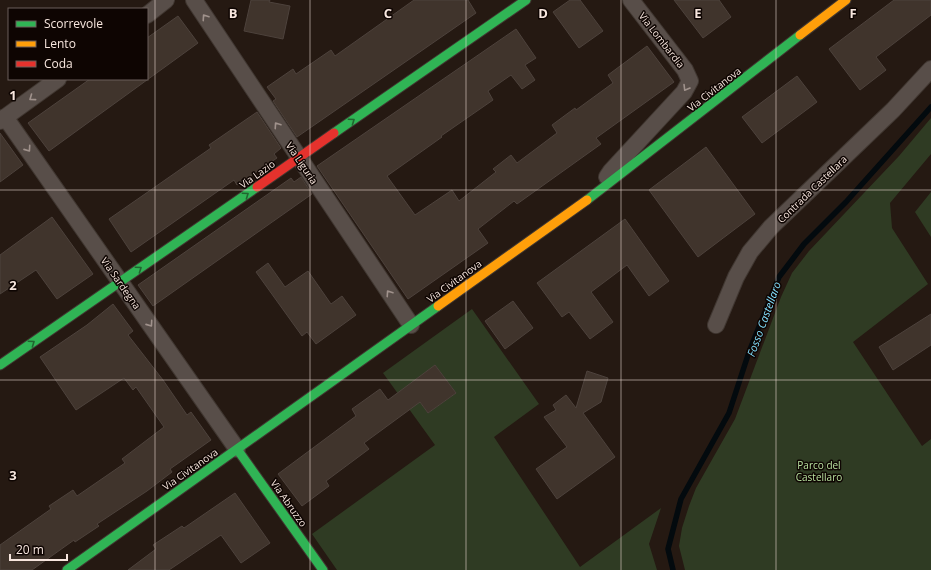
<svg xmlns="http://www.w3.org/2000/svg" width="931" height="570" viewBox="0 0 931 570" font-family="'Open Sans',sans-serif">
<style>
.green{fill:#2f3b23;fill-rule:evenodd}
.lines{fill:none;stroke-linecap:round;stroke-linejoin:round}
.stream{stroke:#030a0e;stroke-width:5.5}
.building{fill:#40342c;stroke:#4d423c}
.street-casing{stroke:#403731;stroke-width:18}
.fast-casing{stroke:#403731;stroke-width:11}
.slow-casing{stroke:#403731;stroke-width:11}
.jam-casing{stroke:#403731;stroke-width:11}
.street{stroke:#584e49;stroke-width:16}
.fast{stroke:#30b455;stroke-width:9}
.slow{stroke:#ff9f0a;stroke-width:9}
.jam{stroke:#e5322d;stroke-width:9}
.oneway{stroke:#a0928c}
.oneway2{stroke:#216530}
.grid{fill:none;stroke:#f7e6de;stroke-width:1;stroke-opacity:0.55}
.labels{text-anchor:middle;stroke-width:3;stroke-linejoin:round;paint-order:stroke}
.street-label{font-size:10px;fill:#f7e6de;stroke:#0e0502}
.park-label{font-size:10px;fill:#b9e2a0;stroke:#0e0502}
.water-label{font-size:11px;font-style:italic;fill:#82dffe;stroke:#0e0502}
.grid-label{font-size:13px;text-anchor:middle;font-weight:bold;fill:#f7e6de;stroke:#0e0502;stroke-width:3;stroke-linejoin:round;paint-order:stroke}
</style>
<rect width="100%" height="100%" fill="#251912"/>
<!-- green -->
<path class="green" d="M931 118V154L890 203 892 228 928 284 853 342 922 446 931 439V570H685L679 546 682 528 689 506 696 488 735 419 781 297 792 273 809 251 899 156Z
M931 192V237L915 212Z
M472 309 539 404 494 437 580 567 661 508 649 544 657 570H337L312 534 435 445 383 373ZM435 365 456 393 428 413 408 386Z"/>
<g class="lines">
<!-- stream -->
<path class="stream" d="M673 570 668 549 681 499 729 413 749 352 779 277 804 244 846 202 931 107"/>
</g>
<!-- building -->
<path class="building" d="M251 0H270L269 2 290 6 283 39 244 31Z
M414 0H468L476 13 297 137 273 101 276 99 267 87 293 69 296 74 331 50 335 56Z
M570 0H580L603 31 579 48 553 12Z
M674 0H719L731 17 703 38Z
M894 0H931V15L876 57 886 70 860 90 829 49Z
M178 16 198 43 49 151 28 123 90 79H147V38Z
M516 29 536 58 525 65 535 80 522 89 511 75 488 91 493 100 441 136 442 137 387 176 415 215 452 190 459 201 496 172 493 169 511 155 517 163 557 133 552 125 575 108 576 110 613 83 608 75 647 46 674 82 596 138 601 144 517 204 514 201 478 229 488 243 408 299 317 166Z
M797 76 817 102 762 143 742 117Z
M257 112 281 148 274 154 277 158 237 185 234 180 131 252 109 219 211 148 209 145Z
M0 133 23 165 0 182Z
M706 147 755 214 698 257 649 190Z
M301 177 312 194 153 306 138 285 291 178 294 182Z
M52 217 93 274 57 299 36 270 0 294V255Z
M625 219 669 281 649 296 627 265 591 292 613 322 590 339 569 312 562 317 537 283Z
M268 263 285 287 308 271 331 304 342 296 356 315 316 344 307 332 302 336 256 272Z
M513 301 533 328 505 349 485 321Z
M113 304 133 331 128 335 163 380 187 415 191 412 211 440 170 469 172 472 147 491 97 524 99 526 75 542 74 540 32 570H0V545L51 509 49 506 73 490 77 496 125 463 122 459 164 427 136 387 133 390 124 378 76 410 40 357 87 325Z
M931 314V345L893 370 879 347Z
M435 365 456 393 428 413 420 402 364 443 369 449 326 481 329 486 302 506 278 474 356 416 352 409 380 389 388 400Z
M587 371 608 378 601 402 583 413 615 457 557 499 536 469 567 447 544 417 556 410 553 405 566 395 576 408Z
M235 493 270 543 241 563 221 535 169 570H128L156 549 153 545 182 526 184 528Z"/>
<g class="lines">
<!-- street casing -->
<g class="street-casing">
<path id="street" d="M194 0 411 325
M147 15 166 0
M5 117 237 449
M0 121 58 79
M607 177 611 171 684 92 690 81 685 70 631 0
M716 325 736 277 750 252 771 227 893 110 931 69"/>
</g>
<!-- fast casing -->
<g class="fast-casing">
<path id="fast" d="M334 133 526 0
M587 200 800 35
M0 365 257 187
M237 449 323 570
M67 570 438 306"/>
</g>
<!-- slow casing -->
<g class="slow-casing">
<path id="slow" d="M800 35 846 0
M438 306 587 200"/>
</g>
<!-- jam casing -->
<g class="jam-casing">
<path id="jam" d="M257 187 334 133"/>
</g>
<!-- street -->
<use href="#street" class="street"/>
<!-- fast -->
<use href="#fast" class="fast"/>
<!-- slow -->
<use href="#slow" class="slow"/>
<!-- jam -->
<use href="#jam" class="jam"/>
</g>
<!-- one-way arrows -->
<defs><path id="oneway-chevron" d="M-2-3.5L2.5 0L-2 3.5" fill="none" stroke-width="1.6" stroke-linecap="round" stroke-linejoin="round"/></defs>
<g class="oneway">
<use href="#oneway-chevron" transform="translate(205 17) rotate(-124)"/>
<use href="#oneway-chevron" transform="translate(686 88) rotate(121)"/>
<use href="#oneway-chevron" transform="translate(32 98) rotate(144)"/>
<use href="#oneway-chevron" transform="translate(277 125) rotate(-124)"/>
<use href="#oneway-chevron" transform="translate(28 149) rotate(55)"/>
<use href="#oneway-chevron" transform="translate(389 293) rotate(-124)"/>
<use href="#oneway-chevron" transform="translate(150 324) rotate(55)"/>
</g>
<g class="oneway2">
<use href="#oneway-chevron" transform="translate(352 121) rotate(-35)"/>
<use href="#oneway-chevron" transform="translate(246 195) rotate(-35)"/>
<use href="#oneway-chevron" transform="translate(139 269) rotate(-35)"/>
<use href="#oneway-chevron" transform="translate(32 343) rotate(-35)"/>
</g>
<!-- grid -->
<path class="grid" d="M155 0V570M310 0V570M466 0V570M621 0V570M776 0V570M0 190H931M0 380H931"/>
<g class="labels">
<!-- street labels -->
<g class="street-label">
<text transform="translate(662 40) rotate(52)" y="4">Via Lombardia</text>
<text transform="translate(714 89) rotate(-38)" y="4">Via Civitanova</text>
<text transform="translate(302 163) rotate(56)" y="4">Via Liguria</text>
<text transform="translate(257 174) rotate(-35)" y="4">Via Lazio</text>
<text transform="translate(812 189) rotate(-44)" y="4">Contrada Castellara</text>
<text transform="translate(454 281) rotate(-36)" y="4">Via Civitanova</text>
<text transform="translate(121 283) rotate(55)" y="4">Via Sardegna</text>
<text transform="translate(190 469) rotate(-35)" y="4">Via Civitanova</text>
<text transform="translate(289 503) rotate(55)" y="4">Via Abruzzo</text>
</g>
<!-- park labels -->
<g class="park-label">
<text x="819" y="469">Parco del<tspan x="819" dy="12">Castellaro</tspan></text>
</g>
<!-- water labels -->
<g class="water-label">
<text transform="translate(764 319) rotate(-70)" y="4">Fosso Castellaro</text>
</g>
</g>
<g class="grid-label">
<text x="233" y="18">B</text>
<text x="388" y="18">C</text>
<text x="543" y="18">D</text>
<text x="698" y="18">E</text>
<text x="853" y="18">F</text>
<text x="13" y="100">1</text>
<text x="13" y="290">2</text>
<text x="13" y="480">3</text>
</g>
<!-- legend -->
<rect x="8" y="8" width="140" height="72" fill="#0e0502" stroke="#6b5f5a"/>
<rect x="16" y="21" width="20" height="6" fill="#30b455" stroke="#6b5f5a"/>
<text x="44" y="28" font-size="12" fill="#f7e6de">Scorrevole</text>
<rect x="16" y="41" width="20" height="6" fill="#ff9f0a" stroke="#6b5f5a"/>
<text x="44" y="48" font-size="12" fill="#f7e6de">Lento</text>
<rect x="16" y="61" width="20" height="6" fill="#e5322d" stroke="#6b5f5a"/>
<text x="44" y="68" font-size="12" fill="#f7e6de">Coda</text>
<!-- scale -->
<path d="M10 554v6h57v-6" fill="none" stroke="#f7e6de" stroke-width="2"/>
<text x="16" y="554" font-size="12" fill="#f7e6de" stroke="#0e0502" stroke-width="3" paint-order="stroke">20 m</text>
</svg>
